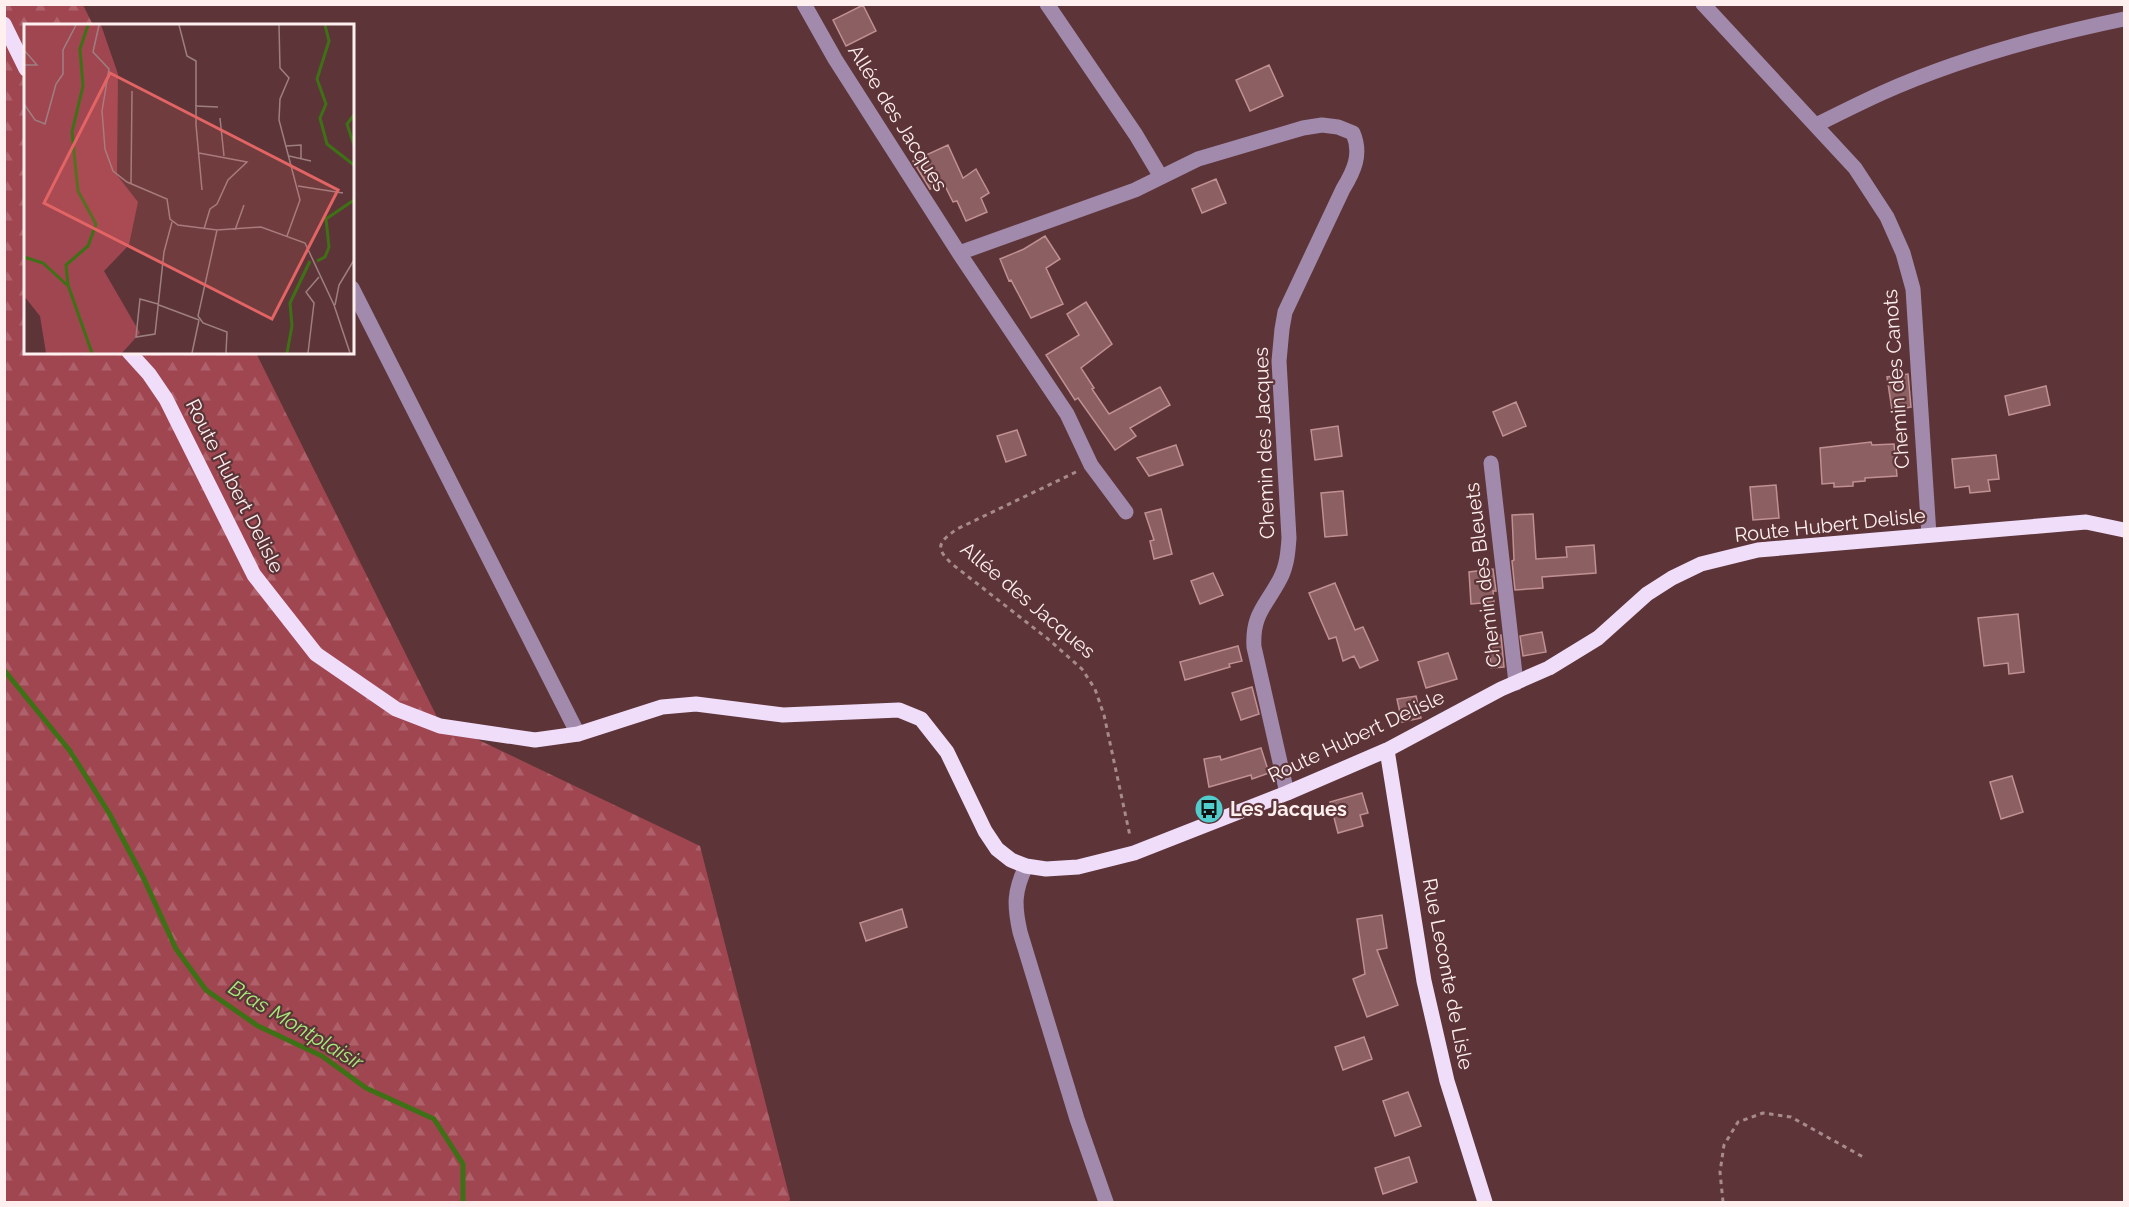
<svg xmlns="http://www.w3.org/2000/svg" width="2129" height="1207" viewBox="0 0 2129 1207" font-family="Raleway,sans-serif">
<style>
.forest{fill:url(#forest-firs)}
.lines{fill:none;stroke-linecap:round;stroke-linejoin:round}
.stream{stroke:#3e7116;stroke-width:5}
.building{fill:#8c5f62;stroke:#c09093;stroke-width:1.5}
.path{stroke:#a78a8c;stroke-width:3;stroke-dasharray:4.5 4.5;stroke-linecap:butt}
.minor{stroke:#a28aad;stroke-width:15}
.major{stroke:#f0ddfa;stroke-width:15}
.labels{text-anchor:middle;stroke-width:4.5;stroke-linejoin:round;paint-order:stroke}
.street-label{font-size:20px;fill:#ffefef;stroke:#5d3538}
.poi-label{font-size:20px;font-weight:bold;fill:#ffefef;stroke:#5d3538;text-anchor:start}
.water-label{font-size:21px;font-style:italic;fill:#a5eb7b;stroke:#5d3538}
.inset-river{fill:none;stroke:#3e7116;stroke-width:3}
.inset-road{fill:none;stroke:#9e7f81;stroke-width:1.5}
.view{fill:#e26464;fill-opacity:0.15;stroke:#e26464;stroke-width:3}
.inset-edge{fill:none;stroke:#ffefef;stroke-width:3}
</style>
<defs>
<pattern id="forest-firs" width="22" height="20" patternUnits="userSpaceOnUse" patternTransform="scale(1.5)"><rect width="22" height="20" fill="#a04651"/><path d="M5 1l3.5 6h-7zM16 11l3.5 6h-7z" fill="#ae616a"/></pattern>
</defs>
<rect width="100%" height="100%" fill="#5d3538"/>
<!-- forest -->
<path class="forest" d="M5 5H83L93 25 26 26V352L256 353 439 721 700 846 790 1199 789 1202H5Z"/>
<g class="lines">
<!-- stream -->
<path class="stream" d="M4 670 70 751 109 813 144 879 176 949 206 990 258 1026 322 1056 366 1088 434 1119 463 1164V1202"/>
</g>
<!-- building -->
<path class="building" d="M863 5 876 31 846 46 833 20Z
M1269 65 1283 96 1250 111 1236 80Z
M948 145 963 178 976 169 989 193 981 198 987 212 966 221 957 201 953 202 944 184 930 189 913 161Z
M1216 179 1226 203 1202 213 1192 189Z
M1045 236 1060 259 1046 268 1063 304 1031 318 1011 280 1009 281 1000 259 1024 249Z
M1086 302 1112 344 1081 368 1094 388 1092 389 1109 414 1160 387 1170 405 1130 428 1136 436 1115 450 1078 398 1075 400 1046 355 1079 335 1067 314Z
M1908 374 1911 407 1892 410 1887 377Z
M2046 386 2050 405 2009 415 2005 396Z
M1516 402 1526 426 1503 436 1493 412Z
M1338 426 1342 456 1315 460 1311 430Z
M1017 430 1026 455 1006 462 997 436Z
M1871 442 1872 445 1894 444 1897 476 1865 478V481L1853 482V486L1834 487V483L1822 484 1820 448Z
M1176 445 1183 465 1149 476 1137 458Z
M1996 455 1999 479 1988 480 1990 491 1970 493 1969 486 1955 488 1952 459Z
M1776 485 1779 518 1753 520 1750 487Z
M1343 491 1347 535 1325 537 1321 493Z
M1161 509 1172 554 1154 559 1150 541 1154 540 1145 513Z
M1533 514 1536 559 1567 557 1566 547 1594 545 1596 573 1542 577 1543 588 1515 590 1512 561 1514 560 1512 515Z
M1493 569 1496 591H1493L1494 602 1471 604 1469 572Z
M1213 573 1223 595 1200 604 1191 581Z
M1335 583 1355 630 1363 627 1378 660 1360 668 1354 656 1343 661 1336 637 1329 639 1309 593Z
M2018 614 2024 672 2009 674 2008 663 1984 666 1978 618Z
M1542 632 1546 652 1523 656 1520 636Z
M1501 635 1504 667 1491 668 1489 637Z
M1238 646 1242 661 1229 664 1230 667 1185 680 1180 662Z
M1448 653 1457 679 1426 688 1418 662Z
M1252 687 1259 714 1241 720 1232 693Z
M1416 696 1421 718 1402 722 1397 699Z
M1261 748 1269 773 1252 779 1251 775 1209 787 1204 759 1220 756 1221 760Z
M2012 776 2023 812 2001 819 1990 782Z
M1362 793 1368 813 1360 815 1363 826 1338 833 1330 802Z
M902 909 907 927 866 941 860 923Z
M1382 915 1387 948 1377 950 1398 1005 1367 1017 1353 979 1365 974 1357 919Z
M1364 1037 1372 1059 1343 1070 1335 1047Z
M1408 1092 1421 1126 1395 1136 1383 1101Z
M1409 1157 1417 1182 1383 1194 1375 1168Z"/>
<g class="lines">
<!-- path -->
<path class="path" d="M1076 472 957 529C939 542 934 547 952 564L1048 639 1082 669 1095 689 1104 715 1130 836
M1723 1202 1720 1172 1724 1145 1738 1122 1763 1113 1791 1117 1865 1158"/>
<!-- minor -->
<path class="minor" d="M804 4 835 59 959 253 1067 414 1091 465 1126 512
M1047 4 1136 135 1161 177
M1703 4 1855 168 1887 217 1903 253 1913 289 1929 535
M1816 125C1838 114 1860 103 1882 93 1960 58 2042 36 2124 19
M959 253 1135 190 1198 159 1303 128 1322 125 1338 127 1353 133C1362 154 1354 171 1343 189L1285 312 1282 329 1279 361 1289 538C1288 552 1287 566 1280 579 1266 606 1252 614 1254 647L1287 793
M352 288 578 734
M1491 463 1516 683
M1026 866C1014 891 1014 905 1020 932L1077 1119 1106 1202"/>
<!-- major -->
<path class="major" d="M4 24 26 69
M129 352 149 374 166 399 254 575 316 654 396 709 440 726 535 740 578 734 662 707 696 704 783 715 899 710 921 719 947 752 985 831 997 849 1011 860 1026 866 1046 869 1078 867 1134 853 1287 793 1387 750 1501 689 1549 668 1598 638 1647 594 1672 578 1701 564 1758 550 2086 522 2124 530
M1387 750 1424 981 1447 1081 1485 1202"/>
</g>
<!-- icons -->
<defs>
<g id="bus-disc" transform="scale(1.5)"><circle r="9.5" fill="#52cdcd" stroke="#5d3538"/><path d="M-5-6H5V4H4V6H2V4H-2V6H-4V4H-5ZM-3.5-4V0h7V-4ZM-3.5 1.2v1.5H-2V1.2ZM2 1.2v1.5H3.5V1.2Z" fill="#111"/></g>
</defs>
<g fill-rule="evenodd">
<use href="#bus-disc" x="1209" y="809"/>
</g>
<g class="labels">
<!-- street labels -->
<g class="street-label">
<text transform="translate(898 118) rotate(58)" y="7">Allée des Jacques</text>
<text transform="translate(1896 379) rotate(-94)" y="7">Chemin des Canots</text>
<text transform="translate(1264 443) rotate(-92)" y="7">Chemin des Jacques</text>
<text transform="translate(235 486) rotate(63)" y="7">Route Hubert Delisle</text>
<text transform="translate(1830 525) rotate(-6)" y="7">Route Hubert Delisle</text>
<text transform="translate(1483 575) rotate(-97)" y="7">Chemin des Bleuets</text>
<text transform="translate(1028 600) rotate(40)" y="7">Allée des Jacques</text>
<text transform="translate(1356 736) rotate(-25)" y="7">Route Hubert Delisle</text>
<text transform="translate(1448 974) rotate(79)" y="7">Rue Leconte de Lisle</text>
</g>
<!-- poi labels -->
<g class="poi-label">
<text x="1230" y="816">Les Jacques</text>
</g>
<!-- water labels -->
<g class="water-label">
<text transform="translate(296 1025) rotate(31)" y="7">Bras Montplaisir</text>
</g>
</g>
<!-- overview -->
<g transform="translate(24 24)">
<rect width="330" height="330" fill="#5d3538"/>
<path d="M0 1H77L94 50 93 151 114 178 105 221 80 247 116 309 98 329H22L16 292 0 272Z" fill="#a04651"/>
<path class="inset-river" d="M301 1 305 17 293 55 302 80 296 94 303 120 330 141M330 91 323 100 330 121M0 233 19 239 43 261M293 237 301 233 305 223 302 195 330 176M44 261 42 241 64 222 72 200 54 167 48 108 59 62 56 25 64 1M44 261 68 329M263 329 268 302 266 279 286 237"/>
<path class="inset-road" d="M75 1 69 28 85 45 78 87 81 125 89 147 103 158 143 175 146 195 154 201 193 206 237 203 281 219 310 281 326 329M155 1 163 32 172 37V101L178 166M255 1 256 44 265 54 256 75 255 96 276 176 263 212M0 26 13 41H0M0 80 11 96 21 100 32 60 39 50V26L52 1M171 82 194 83M196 94 200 132M262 122 277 121V135M175 129 223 138 204 156 193 180 186 185 180 205M265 132 287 137M107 160 108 67M274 162 319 169M193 206 174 292 179 299 203 308 202 329M211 206 220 181M134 280 116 275 112 313 131 310 140 228 148 198M135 281 175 296M311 281 315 261 330 236M168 329 175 296M284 329 290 279 282 268 295 253"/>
<path class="view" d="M86 49 314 166 248 295 20 179Z"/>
<rect width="330" height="330" class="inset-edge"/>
</g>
<!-- border -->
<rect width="2129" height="1207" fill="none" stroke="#ffefef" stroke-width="12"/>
</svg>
